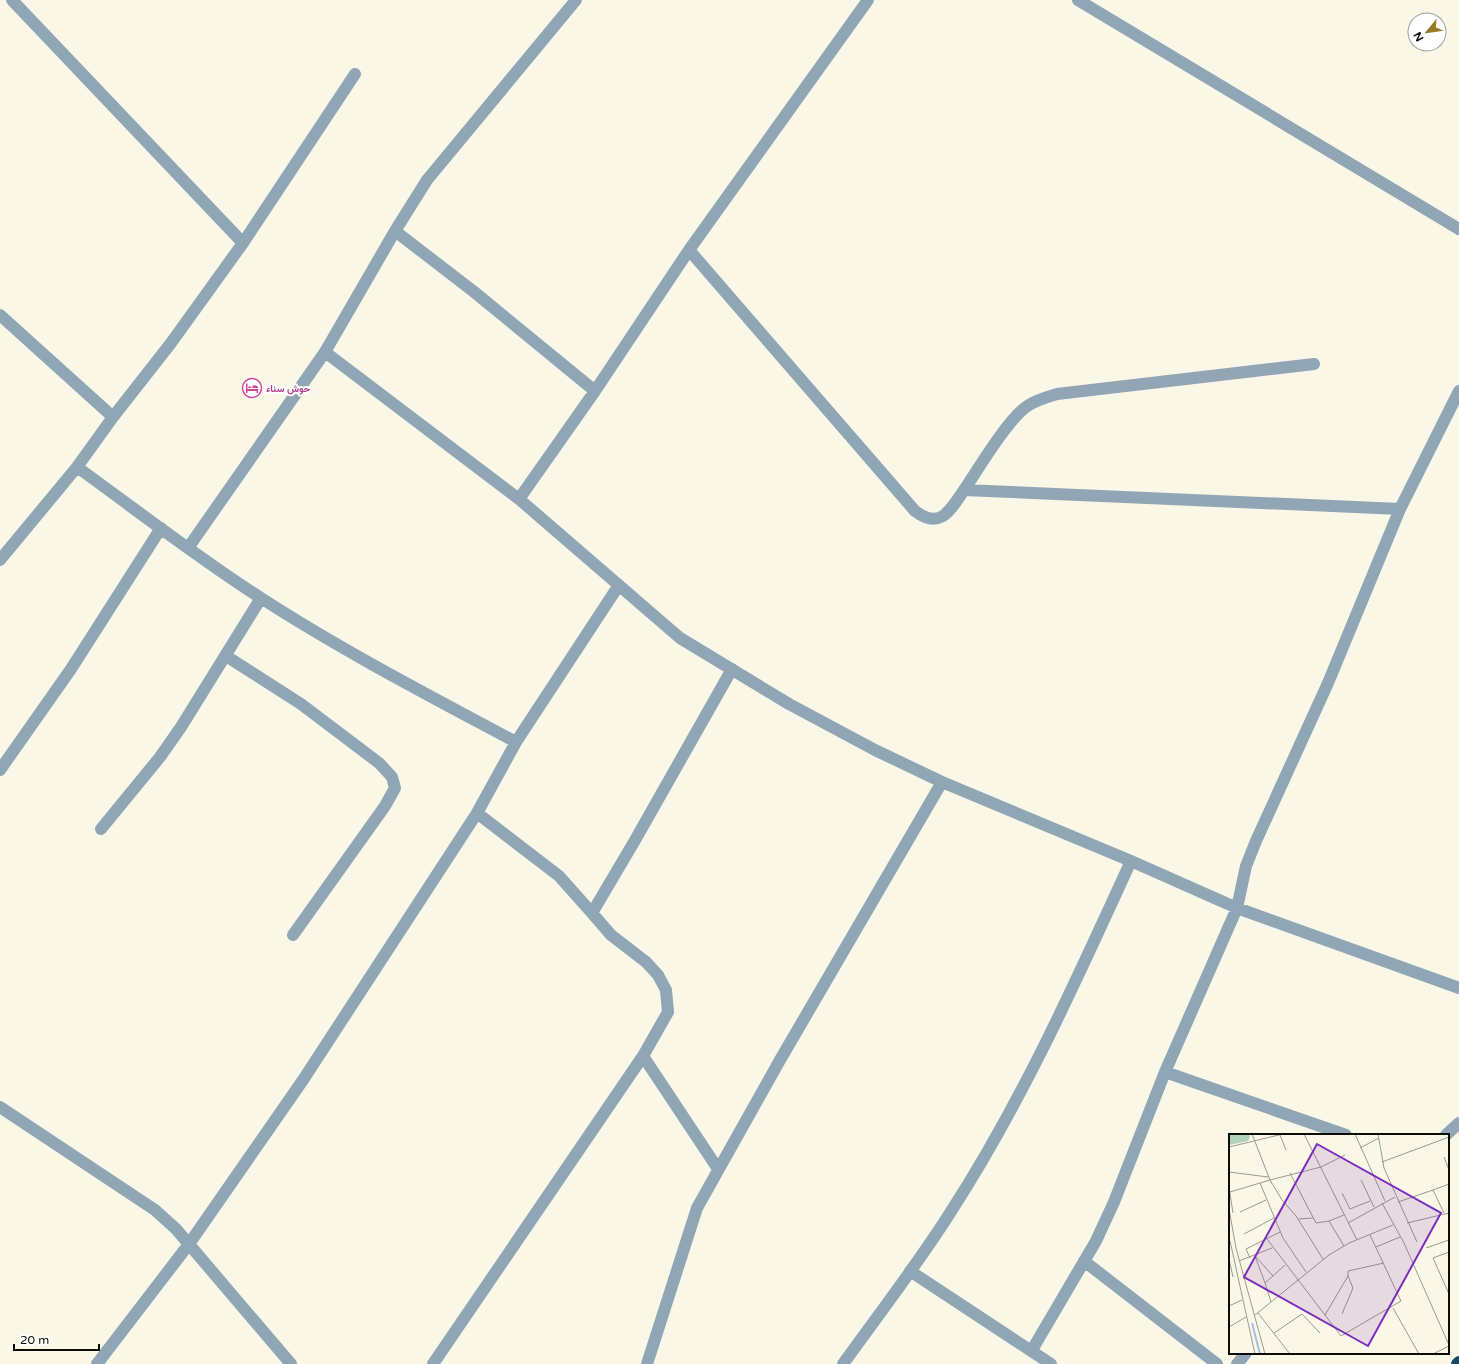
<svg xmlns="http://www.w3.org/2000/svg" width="1459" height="1364" viewBox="0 0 1459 1364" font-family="'Varela Round',Vazirmatn,sans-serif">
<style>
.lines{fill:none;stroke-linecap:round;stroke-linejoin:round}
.street{stroke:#90a6b4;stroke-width:12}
.highway{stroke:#154b66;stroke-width:12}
.labels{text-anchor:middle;stroke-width:4;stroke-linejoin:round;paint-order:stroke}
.hotel-label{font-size:10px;font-weight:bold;fill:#b23c85;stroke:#fff;text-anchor:start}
.inset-river{fill:none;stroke:#9fc0eb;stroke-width:2}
.inset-road{fill:none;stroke:#9c998d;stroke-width:1}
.view{fill:#7b2cbf;fill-opacity:0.15;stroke:#7b2cbf;stroke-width:2}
.inset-edge{fill:none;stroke:#0d0c07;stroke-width:2}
</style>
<rect width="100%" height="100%" fill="#fbf7e7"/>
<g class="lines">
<!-- street -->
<path class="street" d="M12 0 243 243
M1078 0 1459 229
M395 231 473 291 595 391
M689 250 915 511C940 530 950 511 964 490L1400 509
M0 315 113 417
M325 352 519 499 680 638 789 704 875 750 942 782 1131 861 1237 908 1459 988
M77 467C138 511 198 558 261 598 343 651 430 696 516 742
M964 490C979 468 1006 422 1026 407 1035 400 1047 397 1057 394L1314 364
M519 499 595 391 689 250 868 0
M188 548 325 352 395 231 427 180 576 0
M0 560 77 467 113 417 171 343 243 243 355 74
M226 656 301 704 379 763 392 777 395 788 385 806 293 935
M0 770 71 669 161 528
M477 813 559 876 592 913
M101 829 160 757 181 727 261 598
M643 1056 718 1169
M1165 1072 1346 1135
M0 1107 155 1210 176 1229 291 1364
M1446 1135 1459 1123
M1084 1261 1217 1364
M910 1271 1051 1364
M1032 1350 1096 1241 1114 1202 1165 1072 1237 908 1246 866 1256 841 1328 683 1400 509 1459 391
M97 1364 189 1244 303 1080 477 813 516 742 619 585
M433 1364 643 1056 668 1012 666 990 658 975 646 962 611 935 592 913 634 842 732 669
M647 1364 697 1208 780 1060 942 782
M843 1364C879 1314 917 1265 950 1213 1022 1102 1076 981 1131 861
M1237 1364 1246 1353"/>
<!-- highway -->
<path class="highway" d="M1457 1364 1459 1362"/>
</g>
<!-- icons -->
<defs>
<g id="hotel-ring" transform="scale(1)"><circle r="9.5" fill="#fff" stroke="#d1479c" stroke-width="1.5"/><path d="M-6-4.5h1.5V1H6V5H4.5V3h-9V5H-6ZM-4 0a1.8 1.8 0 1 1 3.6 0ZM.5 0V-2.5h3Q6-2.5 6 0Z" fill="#d1479c"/></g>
</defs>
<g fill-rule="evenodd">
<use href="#hotel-ring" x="252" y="388"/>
</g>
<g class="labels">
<!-- hotel labels -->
<g class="hotel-label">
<text x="266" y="392">حوش سناء</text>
</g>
</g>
<!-- overview -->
<g transform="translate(1229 1134)">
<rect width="220" height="220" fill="#fbf7e7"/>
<path d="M0 0H20L21 3 19 7 0 11Z" fill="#b2d3bb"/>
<path class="inset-river" d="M23 189 31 220"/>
<path class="inset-road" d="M75 0 128 106M126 0 156 67M149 0 155 34 188 108M51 1 57 16M0 13 54 0M131 14 150 4M215 23 220 36M153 28 220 3M0 38 39 43M61 39 87 89 100 87 115 112M132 46 145 73M31 49 54 104 77 138M0 53 4 79M204 56 220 50M1 58 41 46 23 0M113 59 121 75 141 67M169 68 204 56 215 79M153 69 175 109 220 211M0 75 7 114 36 220M11 78 37 66M70 85 84 84M100 87 115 81M119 89 166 63M178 89 220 79M15 100 45 84M38 105 112 202 172 167 141 101M1 107 26 220M147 113 171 103M197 114 220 106M220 118 204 124 220 160M26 122 36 149 56 131M27 123 44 142M21 124 17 115 51 98M0 125 4 143M94 125 67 82 53 66 41 46 92 33 116 21M10 127 43 114M36 149 42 168M0 172 13 166M164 174 190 220M29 179 61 220M113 180 124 154 119 142M26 181 100 121 120 109 164 91M96 181 119 142V137L155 129M0 193 17 183M45 199 73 180 91 199M204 220 220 212"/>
<path class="view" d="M88 10 212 79 139 212 15 143Z"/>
<rect width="220" height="220" class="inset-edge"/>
</g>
<!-- north arrow -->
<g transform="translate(1427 32) rotate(241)"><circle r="19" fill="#ffffff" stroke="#9e9e9c"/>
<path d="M0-3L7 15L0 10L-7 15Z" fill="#987a23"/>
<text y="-6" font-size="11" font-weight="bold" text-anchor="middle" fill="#0d0c07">N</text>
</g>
<!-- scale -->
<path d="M14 1344v6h85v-6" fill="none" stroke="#0d0c07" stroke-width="2"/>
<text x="20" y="1344" font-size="12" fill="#0d0c07" stroke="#ffffff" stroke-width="3" paint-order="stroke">20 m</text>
</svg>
